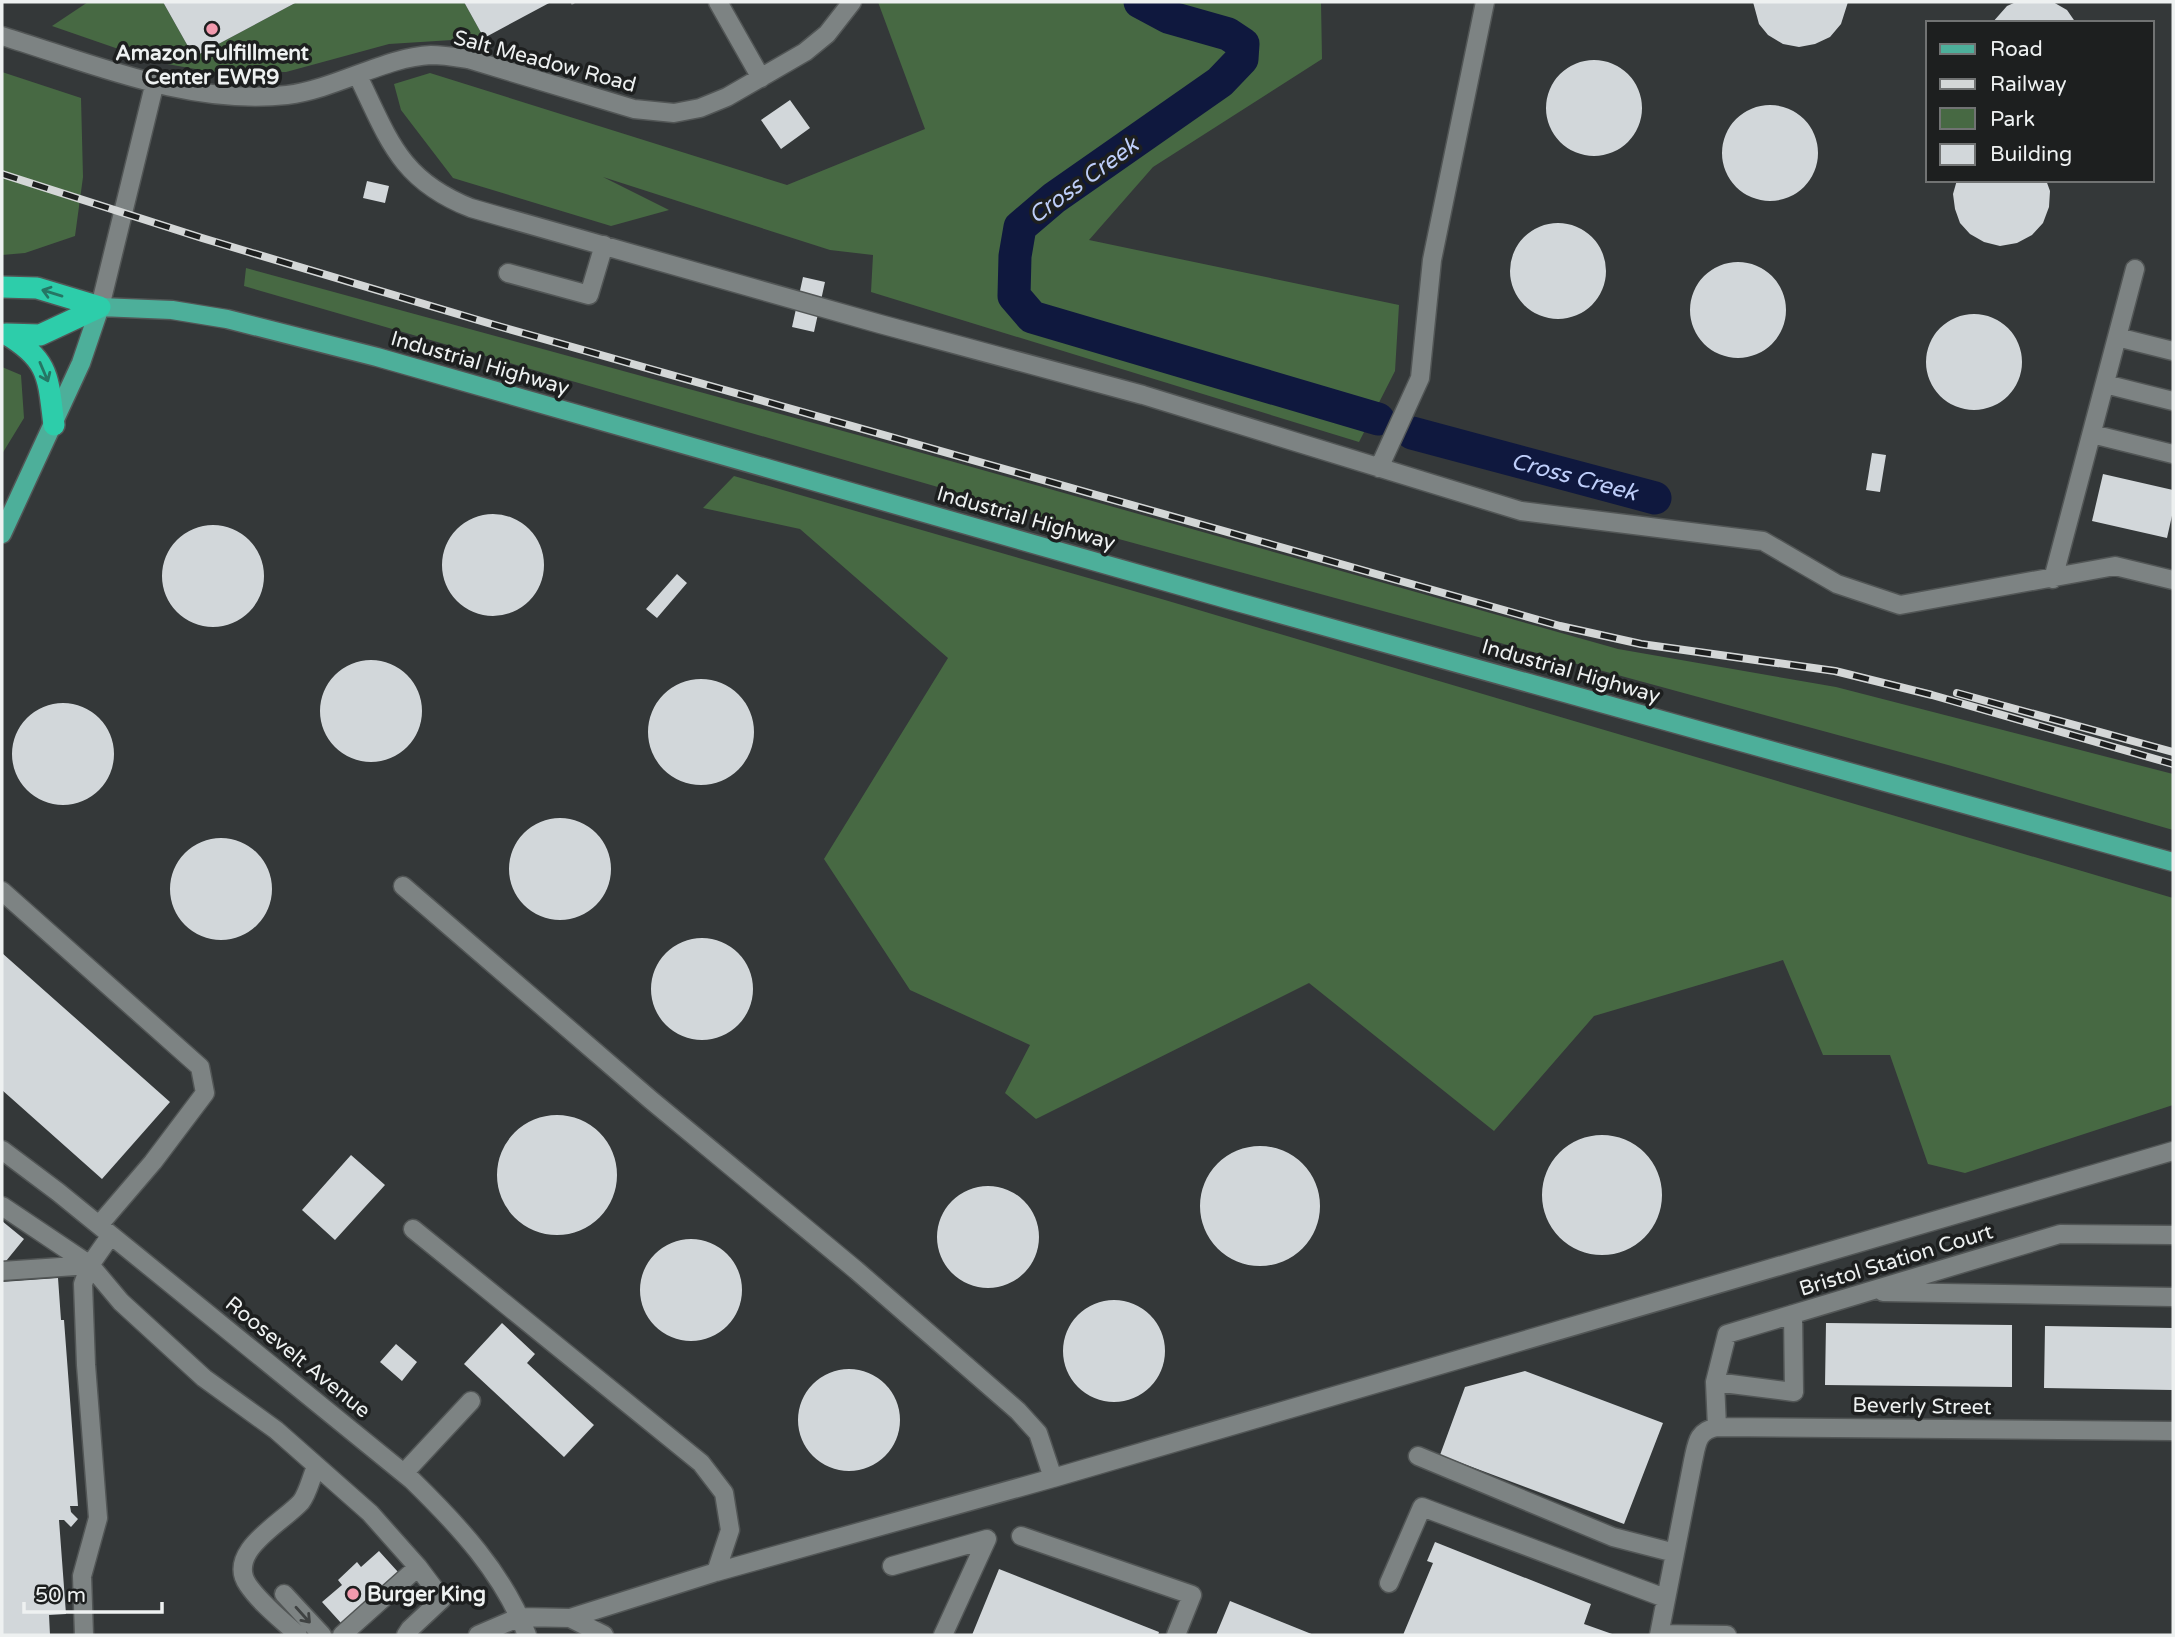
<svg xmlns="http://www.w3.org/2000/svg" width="2175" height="1637" viewBox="0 0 2175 1637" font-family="'Varela Round',sans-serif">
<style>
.green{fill:#476943}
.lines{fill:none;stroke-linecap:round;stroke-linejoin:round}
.river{stroke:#0f183e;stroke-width:33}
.building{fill:#d2d7da}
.minor-casing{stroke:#525656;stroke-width:21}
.major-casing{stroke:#525656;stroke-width:21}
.highway-casing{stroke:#525656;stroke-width:24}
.path{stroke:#7e8182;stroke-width:3.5;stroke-dasharray:3.5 5;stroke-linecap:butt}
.minor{stroke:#7d8383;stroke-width:18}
.major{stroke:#4daf9a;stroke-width:18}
.highway{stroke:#2dcdaa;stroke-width:21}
.rail-casing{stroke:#d4d7d7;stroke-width:8}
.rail{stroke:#1d1f1f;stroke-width:5;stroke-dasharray:16;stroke-linecap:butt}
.oneway{stroke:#257664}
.oneway2{stroke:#3f4242}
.poi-dot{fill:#f29aae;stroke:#1d1f1f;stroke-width:2.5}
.labels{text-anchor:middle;stroke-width:7;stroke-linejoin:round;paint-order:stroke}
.poi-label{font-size:21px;font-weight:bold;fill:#eef1f1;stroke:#1d1f1f}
.street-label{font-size:21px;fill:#eef1f1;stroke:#1d1f1f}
.water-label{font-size:23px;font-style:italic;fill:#becef9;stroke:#1d1f1f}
</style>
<rect width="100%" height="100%" fill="#343839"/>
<!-- green -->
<path class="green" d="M88 2H163L194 57 297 2H464L484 38 389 44 286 72H212L156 62 52 26Z
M878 2H1321L1322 59 1153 167 1089 240 1399 305 1395 371 1359 442 871 292 873 255 830 250 603 177 669 210 611 226 453 178 401 110 394 84 430 73 787 185 925 129Z
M2 72 81 98 83 177 75 236 25 253 2 255Z
M246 268 865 437 1618 649 1836 687 2173 774V830L1948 765 1093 532 244 286Z
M2 367 21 375 24 418 2 454Z
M734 476 1165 600 2173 898V1105L1965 1173 1928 1164 1890 1055H1823L1783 960 1594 1016 1494 1131 1309 983 1036 1119 1005 1093 1030 1045 910 990 824 859 948 658 800 529 703 508Z"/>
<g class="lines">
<!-- river -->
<g class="river">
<path d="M1140 2 1168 17 1228 34 1243 44 1242 59 1220 82 1054 198 1020 227 1015 256 1014 296 1032 317 1378 419"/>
<path id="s1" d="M1412 433 1655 498"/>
</g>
</g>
<!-- building -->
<path class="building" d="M163 2H297L194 57Z
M464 2H551L484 38Z
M1753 2H1848L1841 24 1830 37 1815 44 1799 47 1783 44 1768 35 1759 24Z
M2016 2H2053L2067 10 2076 23H1992L2007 6Z
M1546 108a48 48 0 1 1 96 0a48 48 0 1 1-96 0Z
M790 100 810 128 781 149 761 120Z
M1722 153a48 48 0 1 1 96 0a48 48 0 1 1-96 0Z
M1957 180H2046L2050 191 2049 207 2043 223 2032 235 2017 243 2000 246 1984 242 1970 234 1960 223 1955 209 1953 194Z
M367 181 389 186 385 203 363 198Z
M1510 271a48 48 0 1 1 96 0a48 48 0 1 1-96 0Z
M1690 310a48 48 0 1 1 96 0a48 48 0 1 1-96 0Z
M803 277 825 282 814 332 792 327Z
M1926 362a48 48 0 1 1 96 0a48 48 0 1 1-96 0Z
M1872 453 1886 455 1880 492 1866 490Z
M2103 474 2173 490V511L2167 538 2092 521Z
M442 565a51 51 0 1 1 102 0a51 51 0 1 1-102 0Z
M162 576a51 51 0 1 1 102 0a51 51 0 1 1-102 0Z
M677 574 687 583 657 618 646 609Z
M320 711a51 51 0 1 1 102 0a51 51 0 1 1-102 0Z
M648 732a53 53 0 1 1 106 0a53 53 0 1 1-106 0Z
M12 754a51 51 0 1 1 102 0a51 51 0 1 1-102 0Z
M509 869a51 51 0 1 1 102 0a51 51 0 1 1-102 0Z
M170 889a51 51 0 1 1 102 0a51 51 0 1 1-102 0Z
M651 989a51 51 0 1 1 102 0a51 51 0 1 1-102 0Z
M2 953 170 1102 102 1179 2 1090Z
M497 1175a60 60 0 1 1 120 0a60 60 0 1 1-120 0Z
M1542 1195a60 60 0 1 1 120 0a60 60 0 1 1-120 0Z
M1200 1206a60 60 0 1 1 120 0a60 60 0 1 1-120 0Z
M351 1155 385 1185 335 1240 302 1210Z
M937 1237a51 51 0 1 1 102 0a51 51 0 1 1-102 0Z
M2 1221 24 1239 2 1266Z
M640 1290a51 51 0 1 1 102 0a51 51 0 1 1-102 0Z
M58 1278 61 1320H64L78 1506H70L71 1512 78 1519 71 1527 64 1520H59L66 1614 49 1615 50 1635H2V1282Z
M1063 1351a51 51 0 1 1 102 0a51 51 0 1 1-102 0Z
M502 1323 535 1354 527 1363 594 1425 564 1457 464 1364Z
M1826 1323 2012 1325V1387L1825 1385Z
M2045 1326 2173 1328V1390L2044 1388Z
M396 1344 417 1362 402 1381 380 1362Z
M798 1420a51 51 0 1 1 102 0a51 51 0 1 1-102 0Z
M1525 1371 1663 1423 1624 1524 1440 1455 1465 1387Z
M1435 1542 1591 1604 1584 1624 1615 1635H1403L1433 1563 1427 1561Z
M379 1551 398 1572 341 1623 322 1602 342 1585 338 1580 357 1562 361 1567Z
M999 1569 1159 1632 1158 1635H972Z
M1230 1601 1314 1635H1216Z"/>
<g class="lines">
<!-- minor casing -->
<g class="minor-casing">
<path id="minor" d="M718 2 761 78
M2 36C93 64 191 106 287 95 336 89 385 57 431 55 443 55 455 57 468 59L634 109 674 113 700 108 727 97 805 52 827 34 852 2
M358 76C389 140 400 180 471 208L880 324 1143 395 1521 511 1763 541 1837 584 1900 605 2115 566 2173 580
M508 273 589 295 604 245
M100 307 155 82
M2117 337 2173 351
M2105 384 2173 401
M2092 434 2173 454
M1379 468 1420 378 1432 260 1485 2
M2053 579 2135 269
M403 886 651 1100 856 1270 1018 1411 1038 1433 1053 1478 716 1572 570 1618
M2 891 200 1067 205 1093 153 1162 99 1225
M2 1150 58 1192 412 1480C459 1526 503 1573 527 1635
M2 1206 90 1265 2 1271
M413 1229 701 1463 724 1493 730 1530 716 1572
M90 1265 121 1302 204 1378 276 1430 370 1513 418 1567 442 1599 410 1629 406 1635
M1883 1292 2173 1297
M1715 1382 1794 1392 1793 1314
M1717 1427 1715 1382 1727 1334 2060 1234 2173 1235
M1418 1456 1613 1537 1675 1553
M404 1473 471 1401
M1053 1478 2173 1151
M1021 1536 1192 1595 1176 1635
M892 1566 987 1539 943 1635
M1389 1583 1422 1507 1665 1598
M284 1594 322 1635
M1659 1634 1727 1635
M84 1635 82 1576 98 1518 86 1365 83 1284 90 1265 111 1235
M298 1635C282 1620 261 1604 248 1585 225 1552 282 1523 301 1502 308 1493 311 1478 316 1467
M342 1635 418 1567
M478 1635 520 1617 570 1618 604 1635
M1659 1635 1693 1461C1697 1443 1697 1431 1717 1427L2173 1431"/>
</g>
<!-- major casing -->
<g class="major-casing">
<path id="major" d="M2 534 81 363 100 307 172 310 227 319 377 357 1230 600 2173 862"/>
</g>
<!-- highway casing -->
<g class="highway-casing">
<path id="highway" d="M2 287 37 288 100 307
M6 334C50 360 48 378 54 425
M6 334 40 335 100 307"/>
</g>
<!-- path -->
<path class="path" d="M571 3 574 2"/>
<!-- minor -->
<use href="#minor" class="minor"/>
<!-- major -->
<use href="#major" class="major"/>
<!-- highway -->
<use href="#highway" class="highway"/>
<!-- rail casing -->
<g class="rail-casing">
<path id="rail" d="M2 174 202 238 498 326 1560 626 1641 644 1835 671 1932 695 2173 764
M1957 693 2173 752"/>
</g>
<!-- rail -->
<use href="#rail" class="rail"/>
</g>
<!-- one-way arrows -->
<defs><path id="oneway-shaft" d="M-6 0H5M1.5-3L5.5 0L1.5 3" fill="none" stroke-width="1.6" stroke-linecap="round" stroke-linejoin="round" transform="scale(1.75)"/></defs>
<g class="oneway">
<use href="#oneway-shaft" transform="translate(52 293) rotate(-163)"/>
<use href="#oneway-shaft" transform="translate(44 372) rotate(67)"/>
</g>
<use class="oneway2" href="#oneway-shaft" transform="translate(303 1615) rotate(48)"/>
<!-- markers -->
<g class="poi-dot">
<circle cx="212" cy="29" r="7"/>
<circle cx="353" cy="1594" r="7"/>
</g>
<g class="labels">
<!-- poi labels -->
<g class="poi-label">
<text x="212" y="60">Amazon Fulfillment<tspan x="212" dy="24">Center EWR9</tspan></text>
<text x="367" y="1601" text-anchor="start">Burger King</text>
</g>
<!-- street labels -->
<g class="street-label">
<text transform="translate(545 61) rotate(15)" y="7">Salt Meadow Road</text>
<text transform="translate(480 363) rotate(16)" y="7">Industrial Highway</text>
<text transform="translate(1026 518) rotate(16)" y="7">Industrial Highway</text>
<text transform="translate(1571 671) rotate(16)" y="7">Industrial Highway</text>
<text transform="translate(1896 1260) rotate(-17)" y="7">Bristol Station Court</text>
<text transform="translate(298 1357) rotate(39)" y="7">Roosevelt Avenue</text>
<text transform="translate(1922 1406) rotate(1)" y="7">Beverly Street</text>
</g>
<!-- water labels -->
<g class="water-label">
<text transform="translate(1083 180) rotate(-36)" y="8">Cross Creek</text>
<text dy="8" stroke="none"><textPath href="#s1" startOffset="168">Cross Creek</textPath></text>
</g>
</g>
<!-- border -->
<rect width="2175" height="1637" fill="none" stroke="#eef1f1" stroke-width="7"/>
<!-- legend -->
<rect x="1926" y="21" width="228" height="161" fill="#1d1f1f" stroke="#717373" stroke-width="2"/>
<rect x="1940" y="44" width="35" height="10" fill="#4daf9a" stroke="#717373" stroke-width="2"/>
<text x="1990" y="56" font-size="21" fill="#eef1f1">Road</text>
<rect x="1940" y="79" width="35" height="10" fill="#d4d7d7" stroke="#717373" stroke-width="2"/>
<text x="1990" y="91" font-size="21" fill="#eef1f1">Railway</text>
<rect x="1940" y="108" width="35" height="21" fill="#476943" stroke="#717373" stroke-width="2"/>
<text x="1990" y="126" font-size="21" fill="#eef1f1">Park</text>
<rect x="1940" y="144" width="35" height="21" fill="#d2d7da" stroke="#717373" stroke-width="2"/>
<text x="1990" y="161" font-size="21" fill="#eef1f1">Building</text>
<!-- scale -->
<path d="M24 1602v10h138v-10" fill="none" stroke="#eef1f1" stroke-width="3.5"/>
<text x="35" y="1602" font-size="21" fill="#eef1f1" stroke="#1d1f1f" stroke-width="5" paint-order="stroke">50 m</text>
</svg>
